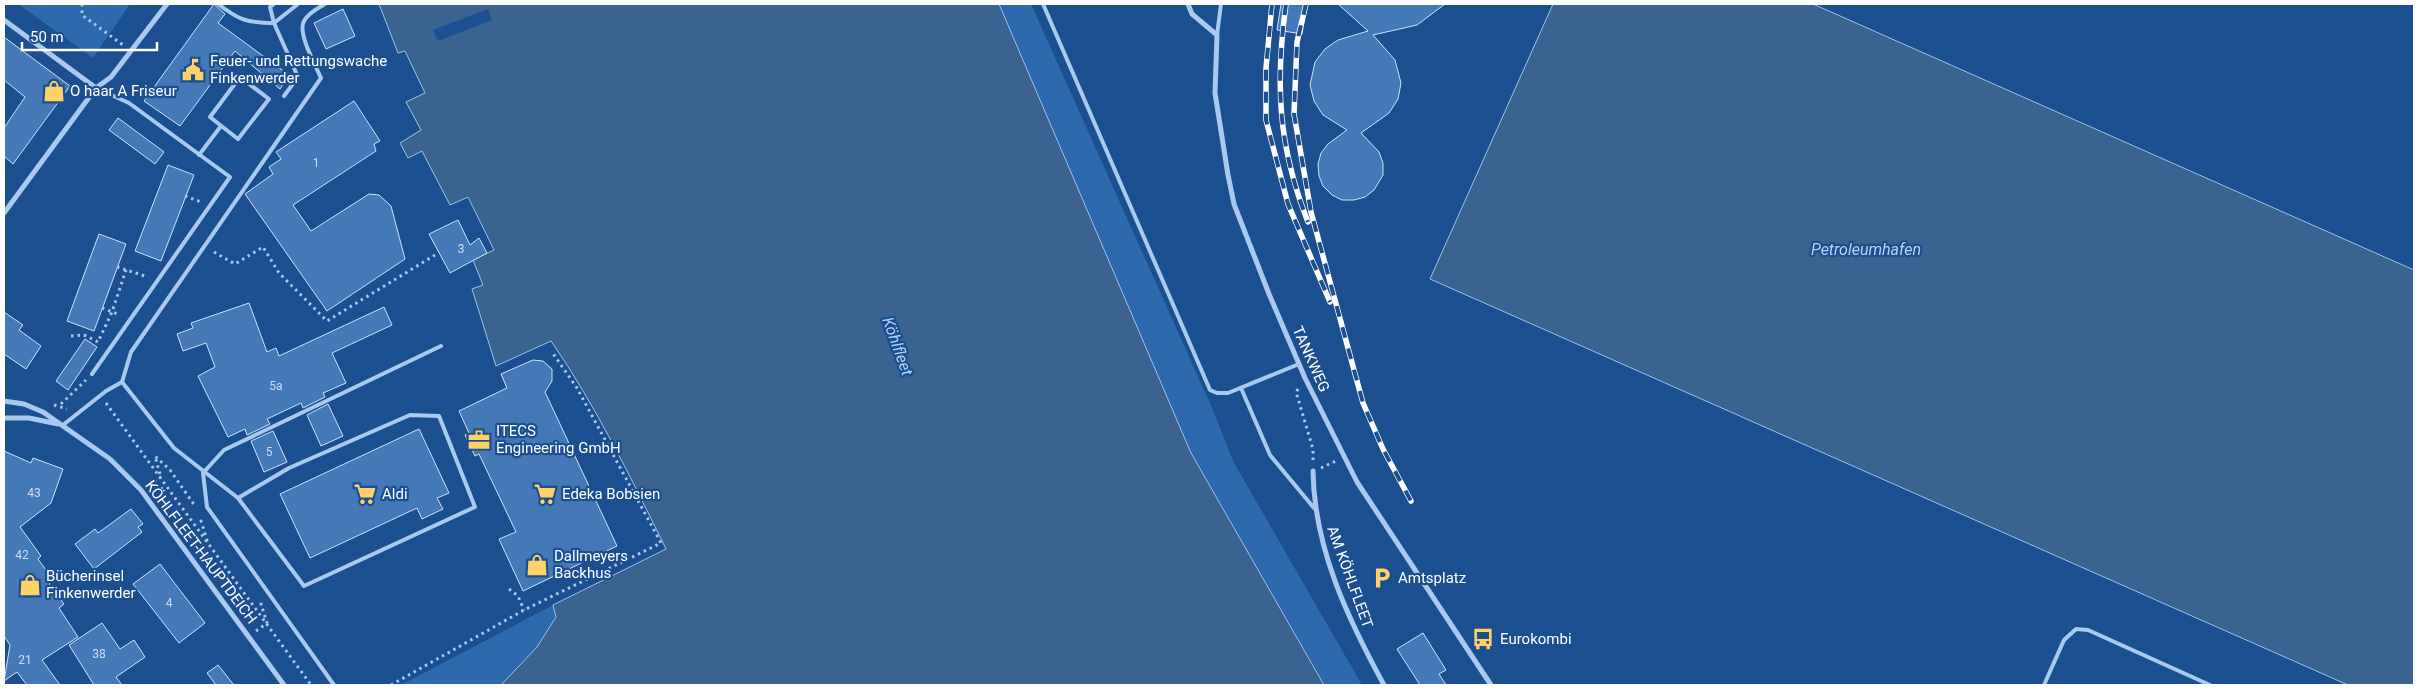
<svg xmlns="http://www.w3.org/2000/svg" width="2418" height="689" viewBox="0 0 2418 689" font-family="Roboto,sans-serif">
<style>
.green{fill:#2e69ad}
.water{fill:#3c6290;stroke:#9cc4f0}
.pier{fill:#1b4f8f}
.building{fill:#4478b7;stroke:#cfe3fa}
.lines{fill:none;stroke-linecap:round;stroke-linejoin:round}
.path{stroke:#a9c9ee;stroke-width:3;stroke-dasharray:2.5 4;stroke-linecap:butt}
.service{stroke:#a9c9ee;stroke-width:4}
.minor{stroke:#a9c9ee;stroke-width:5}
.rail-casing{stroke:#fff;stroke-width:5.5}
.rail{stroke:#1b4f8f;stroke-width:4;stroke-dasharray:11;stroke-linecap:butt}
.labels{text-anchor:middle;stroke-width:4.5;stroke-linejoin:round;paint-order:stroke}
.number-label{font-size:12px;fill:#d0dded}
.poi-label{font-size:15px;fill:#fff;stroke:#1b4f8f;text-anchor:start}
.street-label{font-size:15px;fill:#fff;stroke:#1b4f8f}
.water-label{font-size:16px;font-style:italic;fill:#b5d3f5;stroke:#1b4f8f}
</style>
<rect width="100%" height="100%" fill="#1b4f8f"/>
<!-- green -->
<path class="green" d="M18 4H130L93 58Z
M999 4H1031L1213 410 1233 461 1362 685H1324L1191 453Z
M553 605 556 617 537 647 501 685H401Z"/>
<!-- water -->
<path class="water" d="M379 4H999L1191 453 1324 685H501L537 647 556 617 553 605 666 549C631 478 596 406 551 341L496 366 472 289 483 285 473 260 494 250 468 197 450 205 422 151 408 158 400 143 421 130 406 102 425 93 405 51 398 53Z
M1553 4H1813L2414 270V685H2348L1430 279Z"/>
<!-- pier -->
<path class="pier" d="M488 9 492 20 438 41 433 30Z"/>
<!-- building -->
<path class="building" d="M214 4 225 14 218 23 289 75 280 89 235 51 180 126 144 101Z
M1281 4H1307L1302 34 1277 30Z
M1338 4H1445L1417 25 1373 35 1395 60 1401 83 1398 99 1389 113 1361 133 1379 152 1383 163V175L1374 190 1365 197 1354 200H1342L1332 195 1323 186 1319 176 1318 164 1321 153 1328 144 1347 130 1323 115 1314 101 1310 85 1315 62 1325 49 1338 40 1368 31Z
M343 9 355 36 326 49 314 23Z
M4 37 70 86 13 164 4 156V128L25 97 4 80Z
M354 101 380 141 374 144 376 151 293 205 311 231 369 194 379 195 391 206 405 259 327 311 245 194 273 174 269 167 281 159 276 152Z
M118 118 164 152 155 164 109 130Z
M168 165 194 175 161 261 135 251Z
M458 220 470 245 479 238 487 253 450 273 429 234Z
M99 234 126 244 94 331 67 321Z
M249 303 267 352 276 348 279 356 384 307 392 325 332 353 346 383 323 393 325 397 303 408 301 403 267 419 270 424 247 435 245 429 228 437 198 376 215 367 206 343 183 351 177 334 193 328 191 323Z
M4 312 23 325 19 330 41 346 26 369 4 354Z
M85 339 97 347 68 390 56 381Z
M533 360 543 361 552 369V381L545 392 617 546 523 591 499 539 516 532 479 454 475 456 465 435 469 433 459 411 507 388 501 374Z
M328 404 343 436 321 446 307 415Z
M419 429 449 493 437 498 443 509 422 519 417 508 310 558 280 494Z
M273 431 287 462 264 472 251 441Z
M4 451 31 463 33 458 63 469 51 503 20 527 41 556 38 559 51 577 49 578 52 582 49 584 64 604 59 608 78 637 42 660 60 685H27L17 672 4 681 10 645 4 636Z
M131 509 143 524 138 527 142 532 94 569 75 544 95 529 98 533Z
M160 564 205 623 179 643 133 584Z
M102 623 120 649 134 640 145 657 116 677 122 685H94L69 645Z
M1423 633 1446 670 1439 674 1446 685H1420L1397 649Z
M218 665 234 685H216L207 673Z"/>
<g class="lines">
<!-- path -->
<path class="path" d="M82 4V15L123 45
M185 196 201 202
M214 252 235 264 263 247 279 273 327 321 435 255
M117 267 148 277
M102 308 120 315
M71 336 84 335 98 342 112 312 126 270
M1298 389 1296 392 1313 449V462
M106 403 311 685
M61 404 86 380
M54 405 67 409
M1321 468 1336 461
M160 474 155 456 170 470 195 506
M149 485 161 477
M196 549 207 540 201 521 204 524
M509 589 518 596 524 610
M256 631 267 623 261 604 263 606
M391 685 524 610 661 543 577 388 552 352"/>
<!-- service -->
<path class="service" d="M218 4C239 20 247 23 274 23L270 7 274 4
M1043 4 1210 390 1217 393H1228L1299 364
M1217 35 1221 4
M240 77 269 99 238 139 210 117Z
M284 96 298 77 274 23 298 4
M199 155 221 126
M92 374 230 177 129 103 96 88
M122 382 174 448 238 498 304 586 475 507 439 416 410 415 289 468 238 498
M1241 388 1270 455 1314 508
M63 425 106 391 122 382 131 352 321 78C316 66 297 33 304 21 308 13 318 8 325 4
M334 685 207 507 203 473 224 450 441 346
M2044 685 2064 640 2076 629 2088 630 2210 685"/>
<!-- minor -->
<path class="minor" d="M1188 4 1192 14 1217 35 1215 93 1228 175 1234 204 1269 294 1305 378 1357 482 1491 685
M4 20 96 88
M4 213 96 88 111 77 167 4
M4 401 24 404 43 412 110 459 141 490 284 685
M4 418H29L58 424
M1313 471C1314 548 1348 619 1384 685"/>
<!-- rail casing -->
<g class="rail-casing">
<path id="rail" d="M1272 4 1266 68V120L1288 204 1330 302
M1286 4C1275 84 1278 146 1308 222
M1306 4 1297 42 1294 114 1311 212 1363 403 1383 449 1411 501"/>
</g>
<!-- rail -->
<use href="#rail" class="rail"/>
</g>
<!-- icons -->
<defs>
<g id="civic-bare" transform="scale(1.725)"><path d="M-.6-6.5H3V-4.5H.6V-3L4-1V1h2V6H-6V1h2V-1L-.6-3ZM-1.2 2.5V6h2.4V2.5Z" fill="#ffd166" stroke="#1b4f8f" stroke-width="2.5" paint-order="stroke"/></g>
<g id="shop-bare" transform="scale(1.725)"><path d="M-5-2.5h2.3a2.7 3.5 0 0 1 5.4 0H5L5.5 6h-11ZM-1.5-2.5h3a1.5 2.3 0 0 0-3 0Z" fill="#ffd166" stroke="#1b4f8f" stroke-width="2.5" paint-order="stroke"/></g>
<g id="office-bare" transform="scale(1.725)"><path d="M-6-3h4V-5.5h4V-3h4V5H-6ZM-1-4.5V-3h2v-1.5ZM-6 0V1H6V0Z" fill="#ffd166" stroke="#1b4f8f" stroke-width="2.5" paint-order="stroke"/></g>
<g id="supermarket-bare" transform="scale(1.725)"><path d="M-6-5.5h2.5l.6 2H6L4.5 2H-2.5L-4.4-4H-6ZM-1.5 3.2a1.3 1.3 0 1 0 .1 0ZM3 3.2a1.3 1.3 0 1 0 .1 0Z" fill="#ffd166" stroke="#1b4f8f" stroke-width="2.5" paint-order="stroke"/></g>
<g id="parking-bare" transform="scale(1.725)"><path d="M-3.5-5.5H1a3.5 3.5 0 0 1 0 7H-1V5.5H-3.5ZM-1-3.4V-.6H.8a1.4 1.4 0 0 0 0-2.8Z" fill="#ffd166" stroke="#1b4f8f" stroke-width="2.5" paint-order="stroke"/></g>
<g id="bus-bare" transform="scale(1.725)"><path d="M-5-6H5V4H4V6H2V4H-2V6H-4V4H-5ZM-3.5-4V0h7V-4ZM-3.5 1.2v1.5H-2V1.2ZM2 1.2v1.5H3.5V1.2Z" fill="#ffd166" stroke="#1b4f8f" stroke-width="2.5" paint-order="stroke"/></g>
</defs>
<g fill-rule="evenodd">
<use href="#civic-bare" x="193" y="70"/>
<use href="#shop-bare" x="54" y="91"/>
<use href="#office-bare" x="479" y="440"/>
<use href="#supermarket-bare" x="365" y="494"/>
<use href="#supermarket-bare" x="545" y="494"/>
<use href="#shop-bare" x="537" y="565"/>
<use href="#parking-bare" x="1382" y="578"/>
<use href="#shop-bare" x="30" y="585"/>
<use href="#bus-bare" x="1483" y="639"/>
</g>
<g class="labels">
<!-- number labels -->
<g class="number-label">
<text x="316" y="167">1</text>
<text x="461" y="253">3</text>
<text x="276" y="390">5a</text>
<text x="269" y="456">5</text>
<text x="34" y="497">43</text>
<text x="22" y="559">42</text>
<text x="169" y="607">4</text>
<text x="99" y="658">38</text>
<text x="25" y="664">21</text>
</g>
<!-- poi labels -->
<g class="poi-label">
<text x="210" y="66">Feuer- und Rettungswache<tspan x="210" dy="17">Finkenwerder</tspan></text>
<text x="70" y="96">O haar A Friseur</text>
<text x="496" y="436">ITECS<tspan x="496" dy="17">Engineering GmbH</tspan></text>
<text x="382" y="499">Aldi</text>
<text x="562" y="499">Edeka Bobsien</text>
<text x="554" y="561">Dallmeyers<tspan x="554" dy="17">Backhus</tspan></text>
<text x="46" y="581">Bücherinsel<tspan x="46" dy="17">Finkenwerder</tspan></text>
<text x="1398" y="583">Amtsplatz</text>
<text x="1500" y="644">Eurokombi</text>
</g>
<!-- street labels -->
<g class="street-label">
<text transform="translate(1311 359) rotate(66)" y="5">TANKWEG</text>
<text transform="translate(201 552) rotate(53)" y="5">KÖHLFLEET-HAUPTDEICH</text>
<text transform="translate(1350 577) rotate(70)" y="5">AM KÖHLFLEET</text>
</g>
<!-- water labels -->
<g class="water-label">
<text x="1866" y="255">Petroleumhafen</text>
<text transform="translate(898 346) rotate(70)" y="6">Köhlfleet</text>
</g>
</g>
<!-- border -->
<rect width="2418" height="689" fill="none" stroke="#ffffff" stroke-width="10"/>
<!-- scale -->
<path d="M22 42v8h135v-8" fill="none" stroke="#ffffff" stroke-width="2.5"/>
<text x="30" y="42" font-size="15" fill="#ffffff" stroke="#1b4f8f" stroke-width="4" paint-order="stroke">50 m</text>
</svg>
